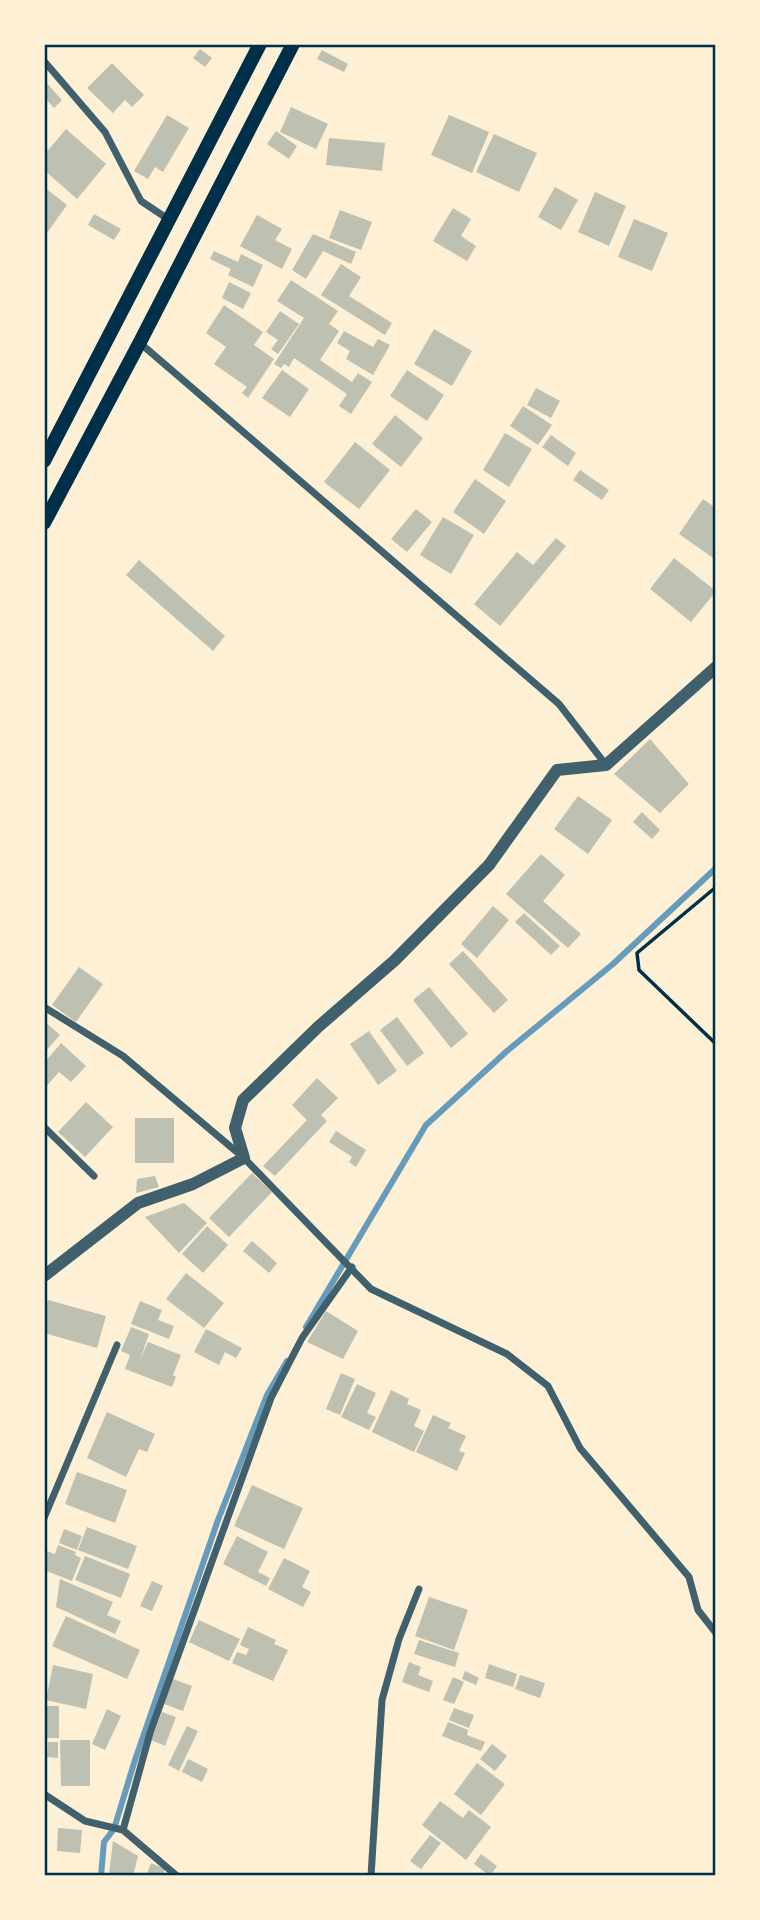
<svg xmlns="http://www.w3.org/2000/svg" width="760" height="1920" viewBox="0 0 760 1920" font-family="'Open Sans',sans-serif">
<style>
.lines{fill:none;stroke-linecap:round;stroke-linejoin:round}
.stream{stroke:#669bbc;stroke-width:6}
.building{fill:#bec0b2}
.path{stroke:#003049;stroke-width:3.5}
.minor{stroke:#3f606c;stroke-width:7}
.tertiary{stroke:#3f606c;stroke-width:12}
.secondary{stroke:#003049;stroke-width:14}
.neatline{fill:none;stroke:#003049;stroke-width:2.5}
</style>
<rect width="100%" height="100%" fill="#fdf0d5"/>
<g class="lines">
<!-- stream -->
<path class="stream" d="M306 1327 426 1125 507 1051 613 964 716 868
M101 1876 104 1842 114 1829 134 1763 218 1520 267 1395 287 1361"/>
</g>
<!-- building -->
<path class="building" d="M200 49 212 58 205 67 193 58Z
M322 50 348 64 344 72 317 59Z
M112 63 144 95 132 107 125 100 113 113 87 88Z
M44 80 62 100 54 108 44 97Z
M291 107 328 124 316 149 280 132Z
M167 115 189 128 163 172 155 167 148 179 134 171Z
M449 115 489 132 472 173 431 155Z
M66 129 106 164 77 199 44 170V155Z
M276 131 297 146 289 159 267 144Z
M494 134 537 153 519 192 476 172Z
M329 138 385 143 382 171 326 165Z
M44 187 67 205 44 237Z
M555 187 578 200 561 230 538 217Z
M595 192 626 206 609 246 578 232Z
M453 208 471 219 461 236 476 246 467 261 433 241Z
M340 210 372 222 361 250 329 238Z
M94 214 121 229 114 240 88 225Z
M257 215 282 229 275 240 292 249 282 269 240 246Z
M634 219 668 233 652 271 618 257Z
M313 234 356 252 351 264 323 251 306 279 292 270Z
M214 251 238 262 241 254 263 265 253 287 228 275 231 269 210 259Z
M341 264 361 277 349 296 392 323 385 335 321 295Z
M291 280 338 311 329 324 339 331 320 360 352 382 358 373 372 382 351 414 339 406 347 394 294 358 289 367 284 364 281 368 274 364 304 318 277 301Z
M229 282 251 293 243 309 222 298Z
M224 305 263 332 254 345 274 359 248 398 242 393 247 387 214 364 226 347 206 333Z
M280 311 299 324 278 354 271 349 278 340 266 332Z
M434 329 472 351 452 386 414 364Z
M344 331 373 347 378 339 390 345 373 375 346 359 350 351 337 343Z
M282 370 309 389 290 417 262 398Z
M407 370 444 395 427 421 390 396Z
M536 388 560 401 551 418 527 405Z
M523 406 552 425 538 445 510 426Z
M395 415 423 438 401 467 372 444Z
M505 433 532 449 509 487 483 470Z
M551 435 576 453 568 466 542 447Z
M355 442 390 470 359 509 324 482Z
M580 470 609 490 602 500 573 480Z
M475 479 506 501 484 534 453 512Z
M703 499 716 508V560L679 534Z
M416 509 432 522 407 552 391 539Z
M443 517 474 535 451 574 420 555Z
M556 538 566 546 500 626 474 604 517 552 533 565Z
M674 558 716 591 691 622 650 589Z
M139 560 225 636 213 651 126 575Z
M650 739 689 784 660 813 614 774Z
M578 796 612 820 588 854 554 829Z
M642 812 660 830 652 839 633 822Z
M541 854 565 875 543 901 581 934 568 948 506 894Z
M493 906 509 920 477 958 461 944Z
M524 913 560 946 551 955 515 922Z
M463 951 508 1000 494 1013 449 964Z
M79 967 103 984 76 1022 52 1005Z
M429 987 468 1034 451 1048 413 1000Z
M397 1017 424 1053 407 1066 380 1030Z
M44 1021 60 1035 44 1053Z
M369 1031 397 1071 378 1085 350 1044Z
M61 1043 86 1066 71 1082 59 1072 44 1089V1063Z
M317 1078 338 1098 321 1115 327 1121 275 1176 263 1166 307 1120 292 1105Z
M86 1102 113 1127 85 1157 58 1132Z
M135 1118H174V1163H135Z
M336 1131 366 1150 356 1167 349 1162 352 1157 329 1142Z
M252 1173 272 1192 229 1237 209 1218Z
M155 1176 159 1187 136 1193 137 1179Z
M184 1203 207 1223 179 1253 145 1217Z
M207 1226 228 1245 203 1273 182 1254Z
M252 1241 277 1263 269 1273 243 1251Z
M186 1273 224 1303 204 1328 166 1299Z
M48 1300 106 1316 97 1348 44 1333V1315Z
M140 1301 162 1310 158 1320 174 1326 169 1339 131 1324Z
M326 1311 358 1331 343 1359 307 1342Z
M131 1327 149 1334 140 1360 148 1342 181 1355 173 1375 176 1377 172 1387 125 1369 130 1355 121 1351Z
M206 1329 242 1348 236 1358 225 1352 219 1365 194 1352Z
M341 1373 355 1379 340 1415 326 1409Z
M357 1384 376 1393 367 1413 376 1417 369 1430 341 1417Z
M391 1390 409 1399 407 1404 421 1410 414 1426 424 1431 414 1452 372 1432Z
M107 1412 155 1434 147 1452 139 1449 126 1477 87 1458Z
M433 1415 451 1423 448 1428 466 1436 459 1451 465 1453 457 1471 416 1452Z
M77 1472 127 1490 115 1523 65 1504Z
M252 1485 303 1508 284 1549 234 1526Z
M87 1527 137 1546 128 1569 78 1550Z
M64 1529 82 1536 77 1550 59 1543Z
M237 1536 268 1552 258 1572 270 1578 266 1586 223 1564Z
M58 1545 76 1552 75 1555 81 1558 72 1581 44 1570 47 1551 55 1554Z
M85 1556 130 1574 121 1598 75 1580Z
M284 1558 310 1571 302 1587 311 1592 303 1607 268 1589Z
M60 1579 113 1602 107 1615 121 1621 115 1634 56 1607Z
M152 1581 163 1586 152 1611 140 1606Z
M429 1597 468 1610 454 1650 415 1636Z
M66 1616 140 1650 127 1679 52 1646Z
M199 1620 240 1639 229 1661 189 1642Z
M248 1627 276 1640 274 1644 288 1650 273 1681 232 1663 237 1652 246 1655 249 1649 240 1645Z
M419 1640 459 1653 455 1667 414 1654Z
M409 1662 421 1667 418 1675 433 1681 429 1692 402 1682Z
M489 1664 517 1674 513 1687 485 1678Z
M53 1665 93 1674 86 1709 46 1700Z
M465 1671 479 1678 476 1685 462 1679Z
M520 1675 545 1683 540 1698 515 1689Z
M453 1677 464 1682 454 1704 443 1700Z
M173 1679 192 1686 183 1711 164 1704Z
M44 1706H59V1738H44Z
M454 1708 474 1715 469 1728 449 1720Z
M107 1709 121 1716 105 1750 92 1744Z
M162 1712 176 1717 165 1746 151 1740Z
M448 1722 468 1730 467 1735 485 1742 481 1751 442 1736Z
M187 1726 198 1731 179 1771 168 1765Z
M60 1740H90V1786H61Z
M48 1742H58V1758L47 1757Z
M492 1744 507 1756 495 1771 480 1759Z
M188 1759 208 1769 202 1782 182 1772Z
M477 1763 505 1784 481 1815 454 1794Z
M440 1801 463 1818 469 1810 491 1827 466 1860 422 1825Z
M58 1828 82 1830 80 1853 57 1851Z
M430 1835 441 1843 421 1869 410 1861Z
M113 1841 138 1856 133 1876 109 1874Z
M481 1854 497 1866 490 1876 474 1864Z
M151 1863 165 1869 162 1876H146Z"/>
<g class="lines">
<!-- path -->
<path class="path" d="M716 887 637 953 639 970 716 1044"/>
<!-- minor -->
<path class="minor" d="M44 61 105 132 141 201 168 219
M140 343 559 704 606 765
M44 1007 123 1056 244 1158 371 1289 507 1354 548 1386 580 1448 689 1577 698 1610 716 1633
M44 1127 94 1176
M44 1518 117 1345
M44 1794 85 1821 123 1830
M177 1876 123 1830 150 1733 271 1398 302 1338 352 1267
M371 1876 382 1700 399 1639 419 1589"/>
<!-- tertiary -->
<path class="tertiary" d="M44 1276 138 1203 193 1184 244 1158 235 1128 243 1100 318 1027 394 961 489 865 557 770 606 765 716 667"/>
<!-- secondary -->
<path class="secondary" d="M44 461 260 44
M44 523 140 342 293 44"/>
</g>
<!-- border -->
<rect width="760" height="1920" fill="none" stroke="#fdf0d5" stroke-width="91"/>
<rect x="46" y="46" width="668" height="1828" class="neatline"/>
</svg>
